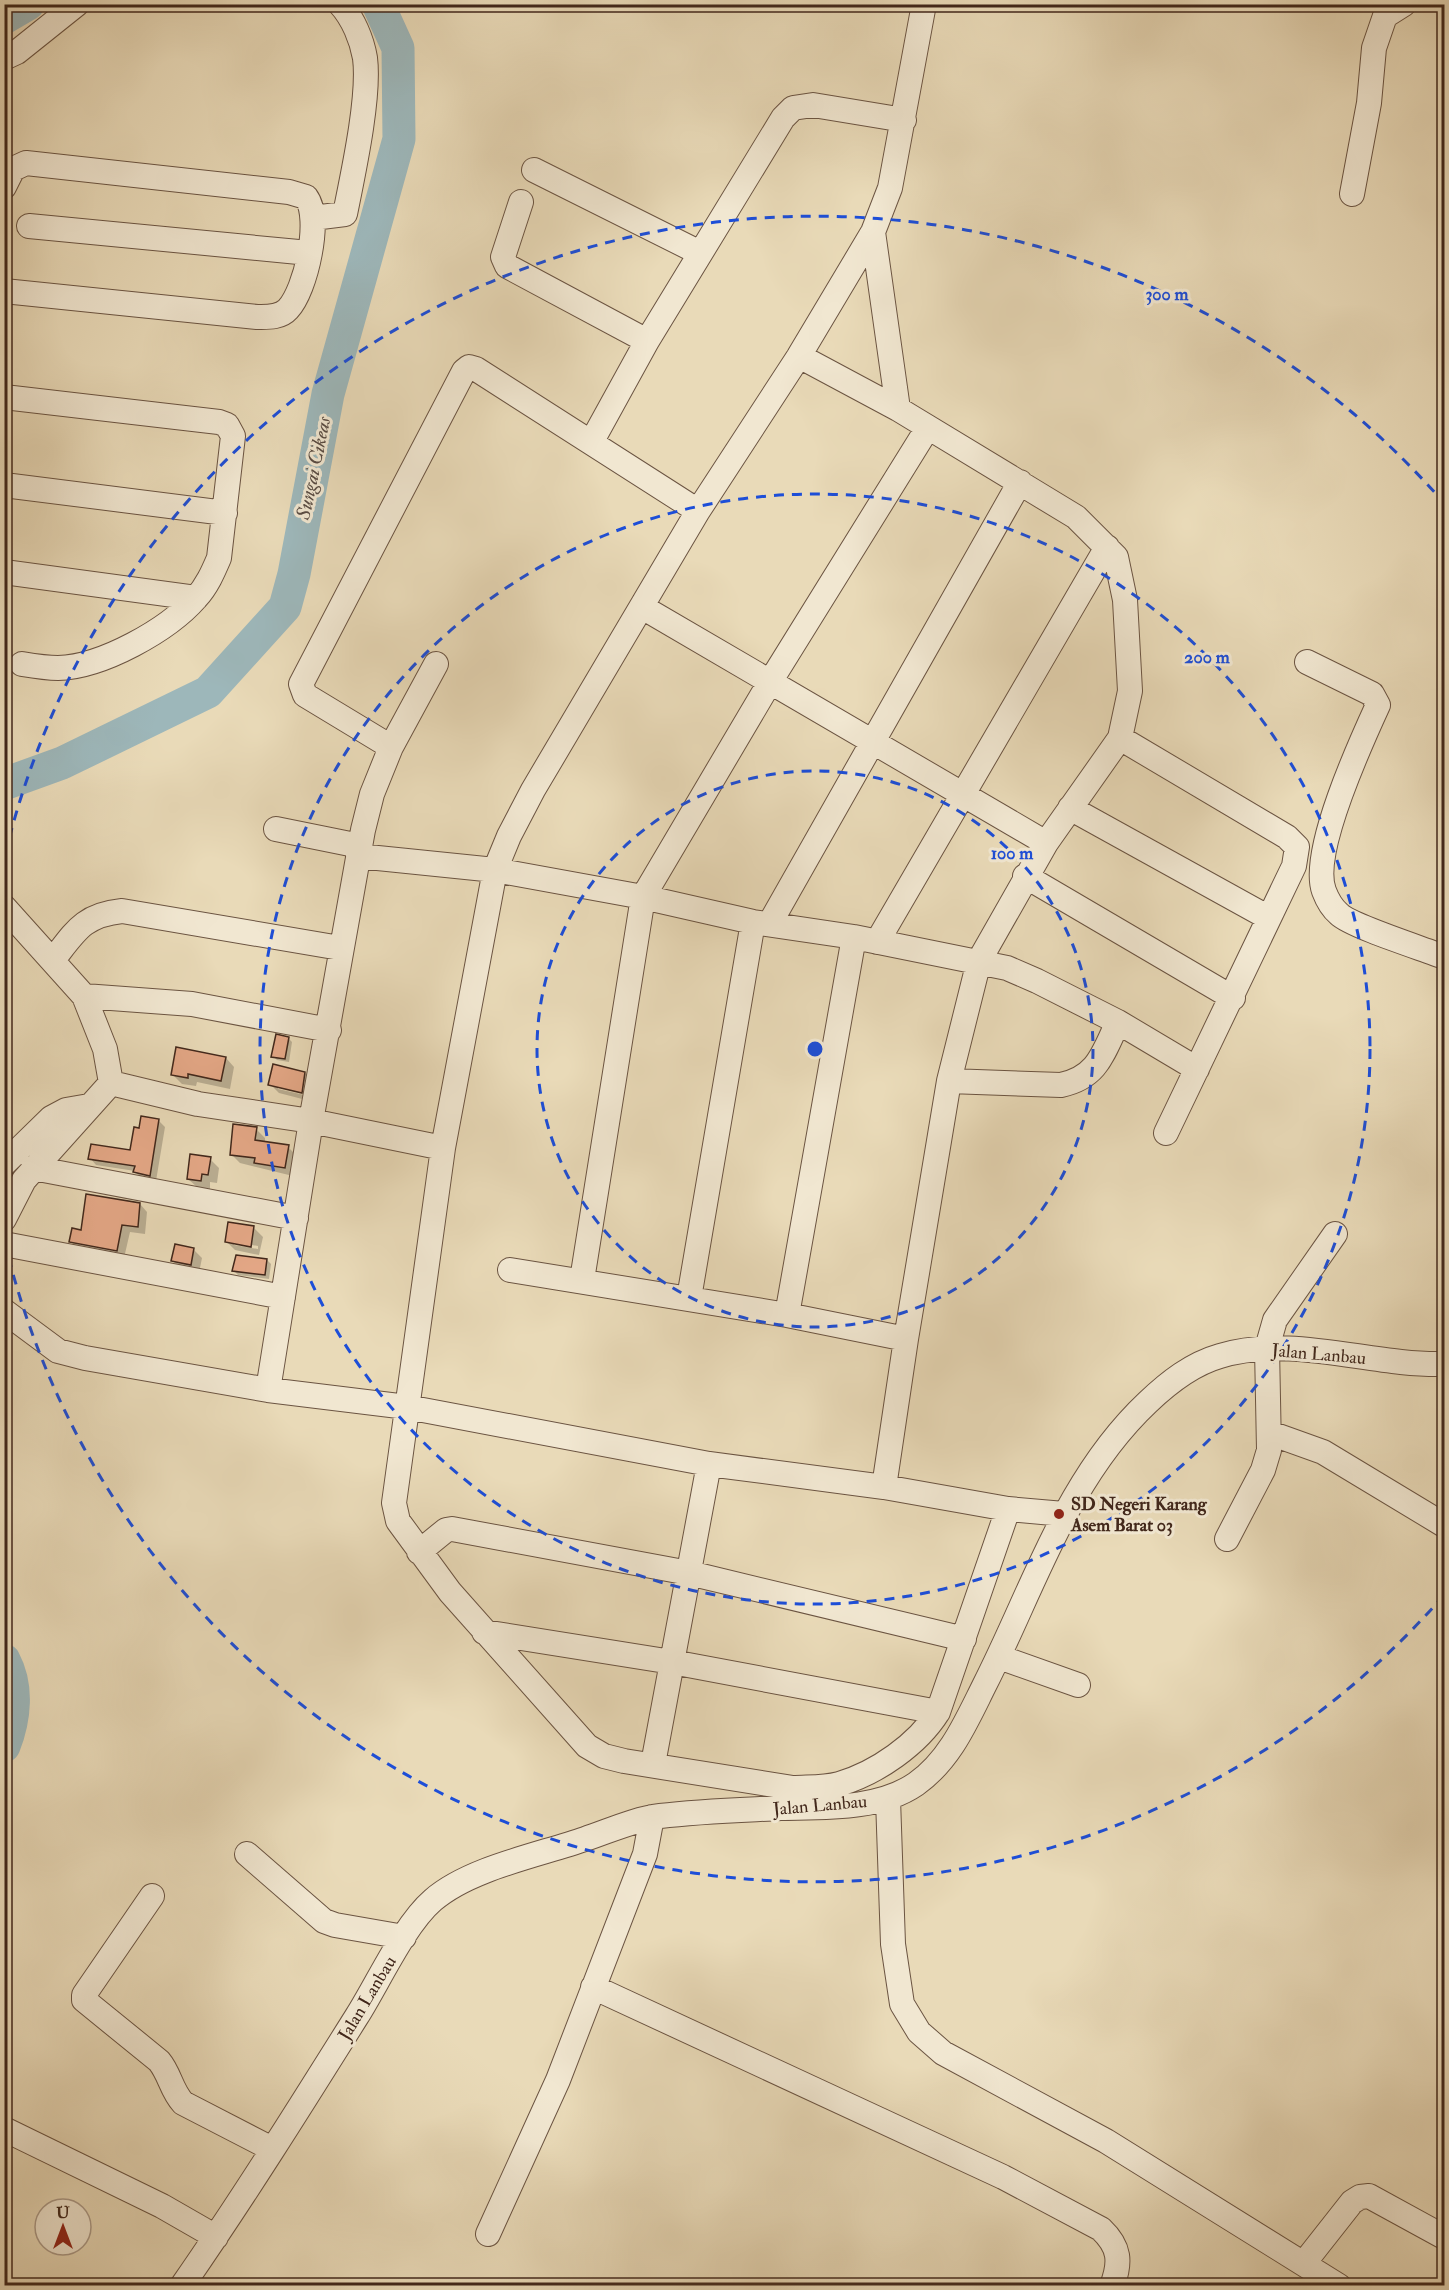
<svg xmlns="http://www.w3.org/2000/svg" width="1449" height="2290" viewBox="0 0 1449 2290" font-family="'IM FELL Double Pica',serif">
<style>
.shadow{fill:#0003;fill-rule:evenodd}
.lines{fill:none;stroke-linecap:round;stroke-linejoin:round}
.river{stroke:#9db7ba;stroke-width:33}
.building{fill:#e5a887;stroke:#41271b;stroke-width:1.5}
.minor-casing{stroke:#6b5442;stroke-width:26}
.minor{stroke:#f1e7d1;stroke-width:24}
.ring{fill:none;stroke:#1d4ed8;stroke-width:3;stroke-dasharray:10 8}
.poi-dot{fill:#8f2418;stroke:#f1e7d1;stroke-width:2}
.labels{text-anchor:middle;stroke-width:6;stroke-linejoin:round;paint-order:stroke}
.street-label{font-size:18px;fill:#41271b;stroke:#f1e7d1}
.poi-label{font-size:18px;font-weight:bold;fill:#41271b;stroke:#f1e7d1;text-anchor:start}
.water-label{font-size:20px;font-style:italic;fill:#584b43;stroke:#f1e7d1}
.centre{fill:#1d4ed8;stroke:#f1e7d1;stroke-width:3}
.ring-label{font-size:18px;text-anchor:middle;font-weight:bold;fill:#1d4ed8;stroke:#f1e7d1;stroke-width:6;stroke-linejoin:round;paint-order:stroke}
</style>
<rect width="100%" height="100%" fill="#e9dab8"/>
<filter id="stains"><feTurbulence type="fractalNoise" baseFrequency=".00333" numOctaves="4"/><feColorMatrix values="0 0 0 0 .2 0 0 0 0 .09 0 0 0 0 .02 0 0 0 .5 -.17"/></filter>
<radialGradient id="worn" r=".72"><stop offset=".6" stop-color="#630" stop-opacity="0"/><stop offset="1" stop-color="#630" stop-opacity=".3"/></radialGradient>
<!-- shadow -->
<path class="shadow" d="M288 1038 292 1042 289 1062 277 1060 273 1056Z
M226 1058 234 1067 230 1089 197 1082 196 1086 182 1084 173 1075Z
M305 1073 313 1082 310 1101 279 1093 270 1084ZM278 1086 309 1093V1096L278 1089Z
M158 1120 165 1127 156 1181 140 1178 135 1171 96 1165 90 1158 131 1152 140 1130Z
M256 1129 265 1138V1143L288 1147 297 1156 293 1176 240 1163 231 1154Z
M210 1159 219 1168 217 1183 210 1182V1189L197 1187 188 1179Z
M140 1204 147 1212 145 1234 130 1232 124 1258 78 1249 70 1241 82 1232Z
M230 1223 254 1228 263 1237 259 1255 235 1250 226 1241ZM234 1242 258 1246V1249L234 1245Z
M193 1249 202 1258 199 1273 182 1270 173 1261Z
M267 1260 271 1264 269 1279 238 1275 234 1271Z"/>
<g class="lines">
<!-- river -->
<path class="river" d="M4 18 28 4
M4 784 62 763 208 692 285 607 294 574 328 394 399 139 398 48 378 4
M4 1660C18 1686 15 1718 4 1746"/>
</g>
<!-- building -->
<path class="building" d="M276 1034 289 1037 285 1059 271 1057Z
M176 1047 226 1057 221 1081 188 1074V1078L171 1075Z
M273 1064 305 1072 302 1093 268 1085Z
M141 1116 159 1119 150 1176 133 1172 135 1166 88 1159 91 1144 130 1150 134 1127 139 1128Z
M233 1124 257 1127 255 1140 289 1145 285 1168 254 1163 255 1158 230 1155Z
M190 1154 211 1157 208 1175 202 1174 201 1181 187 1179Z
M86 1194 140 1203 138 1227 122 1225 117 1251 69 1242 72 1228 81 1230Z
M228 1222 254 1226 251 1247 225 1242Z
M175 1244 194 1248 191 1265 171 1261Z
M236 1255 267 1259 265 1275 232 1271Z"/>
<g class="lines">
<!-- minor casing -->
<g class="minor-casing">
<path id="minor" d="M924 4 890 188 873 232 799 356 698 511 533 790 509 836 495 870 443 1148 394 1503 398 1521 450 1592 587 1746 604 1756 624 1761 793 1788C809 1787 824 1788 839 1784 877 1773 918 1744 938 1712L1008 1509
M4 58 17 52 77 4
M534 170 700 253
M4 187 13 169 26 163 289 192 306 197C322 218 306 290 288 309 280 318 267 317 257 317L4 291
M1352 194 1369 103 1374 48 1385 16 1404 4
M521 202 503 257 507 266 647 341
M313 218 345 214C353 174 370 97 365 58 362 40 353 18 340 4
M29 226 309 253
M873 232 898 409
M799 356 898 409 1076 517 1116 557 1125 600 1130 691 1120 738 1046 843 979 961 949 1081 906 1339 884 1487
M4 397 219 422 227 425 233 436 219 558C213 572 207 586 196 598 168 630 102 667 58 668 46 668 34 666 22 664
M592 441 647 341 783 118 793 108 813 105 904 120
M4 485 225 513
M4 572 196 598
M642 607 1046 843
M1307 662 1372 694 1378 705C1361 742 1310 853 1324 891 1327 899 1333 909 1339 914 1351 926 1424 949 1444 957
M1120 738 1287 837 1297 847 1294 866 1166 1133
M391 747 305 695 301 684 464 371 469 367 476 369 698 511
M1070 808 1269 918
M276 829 360 846
M358 856 495 870 643 897 753 922 854 937 1007 968 1037 981 1118 1022 1197 1069
M1025 876 1233 998
M4 907 84 996 105 1049 111 1083
M770 923 1020 482
M877 942 1107 547
M53 960C75 932 83 915 122 911L340 948
M84 996 192 1004 329 1030
M949 1081 1061 1085C1098 1077 1103 1053 1118 1022
M111 1083 198 1104 311 1121 443 1148
M4 1164 51 1118 66 1110 89 1106
M33 1168 296 1218
M4 1219 24 1180 111 1083
M4 1244 283 1297
M510 1270 787 1315 906 1339
M582 1280 643 897 770 682 927 429
M689 1298 753 922
M4 1311 58 1351 85 1358 268 1390 407 1407 709 1464 884 1487 1008 1509 1064 1514
M787 1315 854 937
M268 1390 311 1121 363 830 372 794 391 747 436 664
M1270 1433 1323 1452 1444 1525
M1227 1539 1263 1470 1269 1450 1267 1348 1275 1320 1335 1234
M419 1552 446 1530 452 1529 689 1573 964 1639
M484 1632 672 1662 938 1712
M999 1657 1078 1685
M653 1764 709 1464
M888 1799 893 1944 902 2004 919 2032 943 2053 1106 2141 1339 2286
M247 1854 324 1921 335 1925 404 1937
M152 1896 84 1995V2000L159 2061C170 2074 171 2090 183 2103L272 2149
M593 1987 1003 2177 1101 2229C1120 2247 1121 2262 1112 2286
M4 2129 162 2206 216 2237
M488 2234 558 2080 645 1854 652 1817
M1304 2263 1352 2202 1360 2197 1369 2196 1444 2237
M182 2286C243 2198 300 2107 357 2016 378 1983 404 1925 433 1900 470 1868 539 1855 585 1839 609 1831 635 1819 660 1816 700 1811 741 1810 781 1808 825 1807 878 1810 916 1784 950 1760 966 1722 984 1686 1034 1588 1066 1479 1148 1402 1169 1382 1192 1364 1220 1356 1294 1334 1370 1366 1444 1364"/>
</g>
<!-- minor -->
<use href="#minor" class="minor"/>
</g>
<!-- distance rings -->
<g class="ring">
<circle cx="815" cy="1049" r="278"/>
<circle cx="815" cy="1049" r="555"/>
<path d="M1444 1595A833 833 0 0 1 5 1243M5 855A833 833 0 0 1 1444 503"/>
</g>
<!-- markers -->
<circle class="poi-dot" cx="1059" cy="1514" r="6"/>
<g class="labels">
<!-- street labels -->
<g class="street-label">
<text transform="translate(1319 1354) rotate(5)" y="6">Jalan Lanbau</text>
<text transform="translate(820 1805) rotate(-5)" y="6">Jalan Lanbau</text>
<text transform="translate(367 1998) rotate(-59)" y="6">Jalan Lanbau</text>
</g>
<!-- poi labels -->
<g class="poi-label">
<text x="1071" y="1510">SD Negeri Karang<tspan x="1071" dy="21">Asem Barat 03</tspan></text>
</g>
<!-- water labels -->
<g class="water-label">
<text transform="translate(313 468) rotate(-78)" y="7">Sungai Cikeas</text>
</g>
</g>
<circle cx="815" cy="1049" r="9" class="centre"/>
<g class="ring-label">
<text x="1167" y="300">300 m</text>
<text x="1207" y="663">200 m</text>
<text x="1012" y="859">100 m</text>
</g>
<!-- margin -->
<rect width="1449" height="2290" fill="none" stroke="#e9dab8" stroke-width="24"/>
<rect x="6" y="6" width="1437" height="2278" fill="none" stroke="#41271b" stroke-width="3"/>
<rect x="12" y="12" width="1425" height="2266" fill="none" stroke="#41271b" stroke-width="1.5"/>
<!-- north arrow -->
<g transform="translate(63 2227)"><circle r="28" fill="#f1e7d1" stroke="#ab9a88" stroke-width="1.5"/>
<path d="M0-4.5L10 22L0 15L-10 22Z" fill="#8f2418"/>
<text y="-9" font-size="16" font-weight="bold" text-anchor="middle" fill="#41271b">U</text>
</g>
<rect width="100%" height="100%" filter="url(#stains)"/>
<rect width="100%" height="100%" fill="url(#worn)"/>
</svg>
